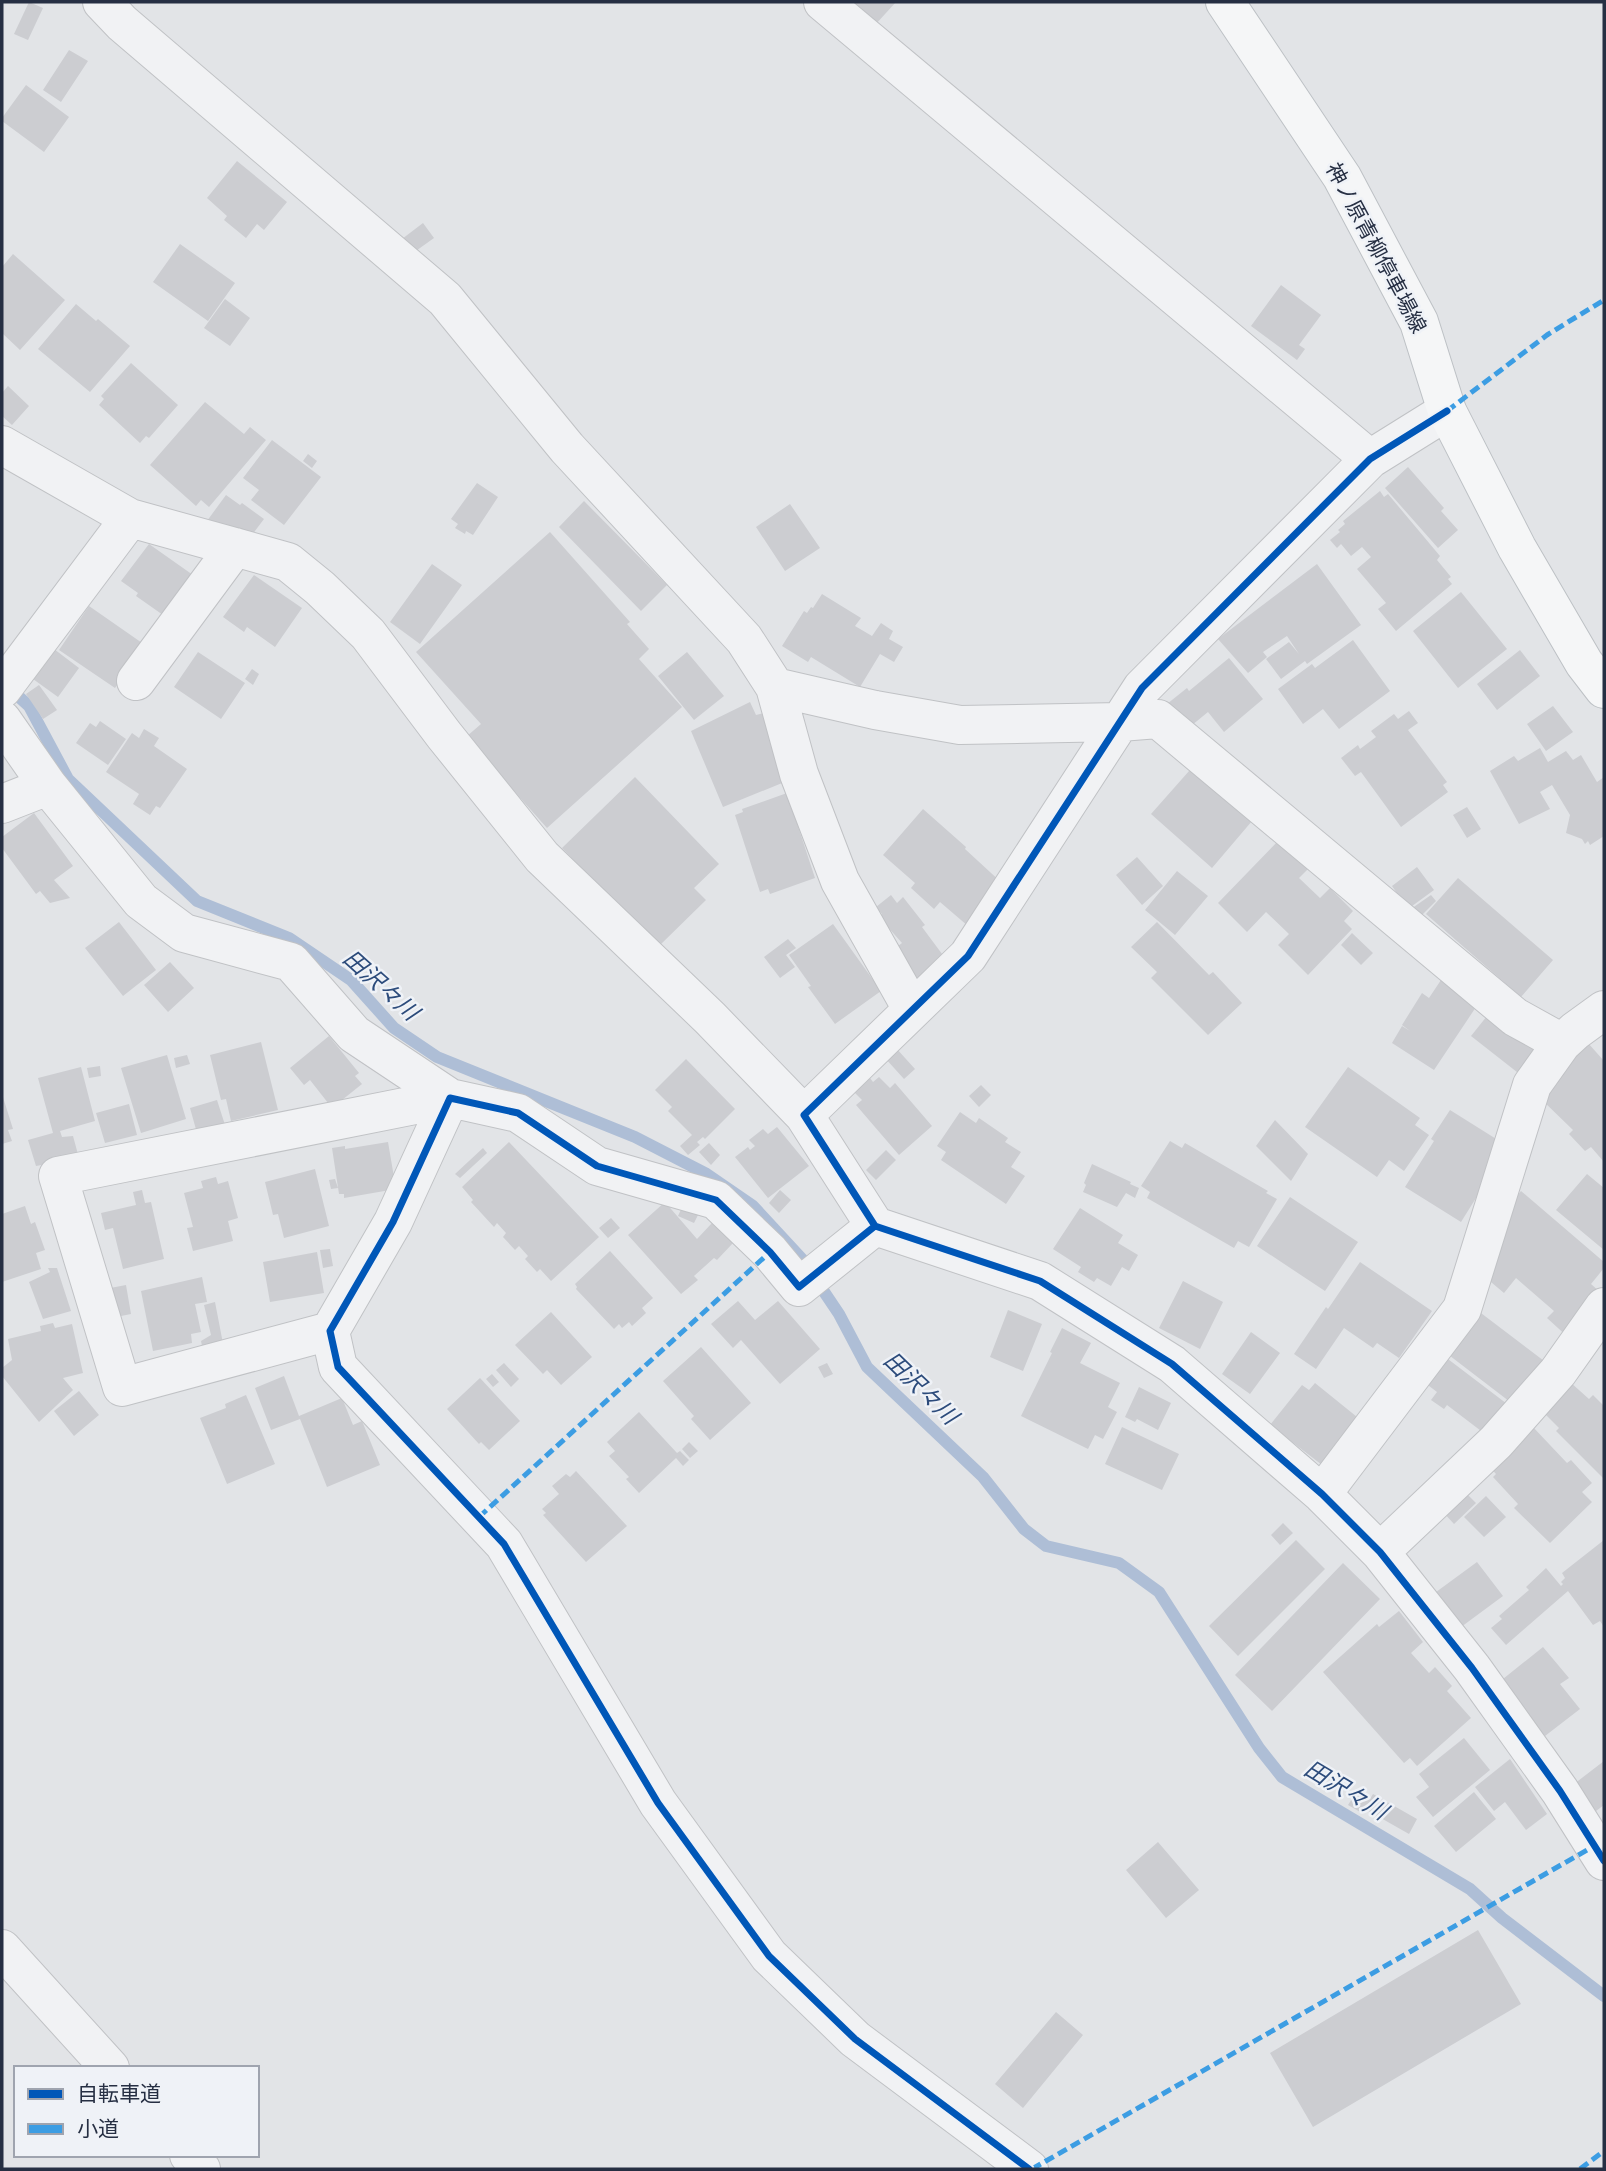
<svg xmlns="http://www.w3.org/2000/svg" width="1606" height="2171" viewBox="0 0 1606 2171" font-family="'Space Grotesk','Noto Sans JP',sans-serif">
<style>
.lines{fill:none;stroke-linecap:round;stroke-linejoin:round}
.stream{stroke:#aebed6;stroke-width:12}
.building{fill:#cccdd1}
.minor-casing{stroke:#c0c2c5;stroke-width:40}
.major-casing{stroke:#bdc1c5;stroke-width:40}
.minor{stroke:#f1f2f4;stroke-width:38}
.major{stroke:#f5f6f7;stroke-width:38}
.quiet{stroke:#3c9de3;stroke-width:5;stroke-dasharray:10 5;stroke-linecap:butt}
.cycleway-casing{stroke:#eff2f7;stroke-width:11}
.cycleway{stroke:#0057b8;stroke-width:7}
.labels{text-anchor:middle;stroke-width:5;stroke-linejoin:round;paint-order:stroke}
.street-label{font-size:21px;fill:#262f43;stroke:#eff2f7}
.water-label{font-size:23px;font-style:italic;fill:#2c4b7b;stroke:#eff2f7}
</style>
<rect width="100%" height="100%" fill="#e2e4e7"/>
<g class="lines">
<!-- stream -->
<path class="stream" d="M7 686 29 706 68 779 197 901 289 938 351 980 394 1028 437 1057 635 1137 705 1173 753 1206 802 1259 839 1314 867 1367 983 1477 1024 1529 1046 1546 1119 1563 1159 1592 1259 1748 1282 1777 1470 1889 1502 1918 1604 1996"/>
</g>
<!-- building -->
<path class="building" d="M29 2 43 8 28 40 14 34Z
M849 2H896L875 25Z
M69 50 88 61 61 102 43 90Z
M26 85 69 117 44 152 2 121V118Z
M237 161 287 202 264 230 257 224 246 238 224 220 227 216 207 198Z
M423 223 434 238 413 253 402 239Z
M180 244 235 283 208 321 153 282Z
M13 254 65 300 20 350 2 333V267Z
M1281 285 1321 315 1299 345 1305 349 1297 360 1251 326Z
M225 299 250 318 230 346 204 328Z
M76 304 96 321 98 319 130 346 90 392 38 349Z
M131 363 178 405 149 438 146 436 140 443 99 405 104 399 101 396Z
M8 386 29 406 12 425 2 416V393Z
M205 402 244 434 250 427 266 440 209 507 201 500 196 506 150 465Z
M272 440 321 477 284 525 251 500 259 490 243 478Z
M308 454 317 461 312 468 303 461Z
M1408 467 1444 508 1441 511 1458 530 1438 548 1385 488Z
M477 483 498 497 473 535 466 531 465 534 455 528 458 524 451 519Z
M1380 491 1384 497 1388 494 1440 556 1437 560 1451 577 1448 579 1452 584 1396 631 1378 609 1386 603 1357 569 1371 557 1362 547 1351 556 1341 544 1337 548 1330 540 1340 532 1338 530 1345 524 1343 521Z
M226 495 240 505 242 503 264 519 249 539 204 525Z
M584 501 667 585 641 611 559 527Z
M790 504 820 548 785 571 756 527Z
M550 532 630 622 627 624 649 649 639 659 682 707 547 828 466 737 481 724 416 652Z
M149 544 193 575 163 615 136 596 138 593 121 581Z
M432 564 462 585 420 644 390 622Z
M1317 564 1361 625 1307 664 1305 661 1281 679 1266 659 1289 642 1299 654 1287 636 1263 652 1267 657 1248 673 1218 639Z
M254 575 302 608 275 647 247 627 244 632 223 617Z
M1461 592 1507 649 1458 688 1413 631Z
M822 594 861 618 855 626 872 636 881 623 893 631 889 639 903 647 894 662 880 654 860 687 811 657 808 662 782 646 804 611 807 613 811 607 813 608Z
M89 606 145 645 115 688 59 650Z
M1353 640 1390 691 1339 729 1323 709 1303 724 1278 689 1312 664 1315 668Z
M54 649 79 668 58 697 33 679Z
M1520 650 1540 676 1497 710 1477 684Z
M198 652 245 683 221 719 174 687Z
M687 652 724 696 694 720 658 676Z
M1229 658 1263 699 1224 732 1208 712 1186 730 1167 704 1187 688 1189 691Z
M252 669 259 674 253 685 245 679Z
M39 685 57 710 43 719 26 694Z
M750 702 756 715 764 713 787 781 723 807 691 731Z
M1553 706 1573 732 1546 751 1527 724Z
M1409 711 1418 723 1408 730 1447 782 1443 785 1448 792 1401 827 1361 772 1355 776 1341 758 1358 745 1360 749 1376 737 1371 731 1394 714 1398 719Z
M100 721 126 739 108 765 76 743 90 723 96 727Z
M144 729 159 738 154 746 187 769 160 808 156 806 150 815 133 804 139 794 106 772 132 733 139 738Z
M1540 748 1548 762 1566 751 1573 760 1581 755 1597 782 1604 777V836L1590 845 1588 841 1585 844 1582 839 1566 833 1570 815 1552 785 1540 792 1550 809 1519 824 1490 771 1514 756 1518 761Z
M1197 762 1258 814 1212 868 1151 814Z
M635 777 719 864 694 888 706 900 658 947 562 848Z
M787 793 815 878 770 894 768 889 760 892 735 815 743 812 742 809Z
M1467 807 1481 829 1467 838 1453 815Z
M923 809 966 847 965 849 1003 884 968 926 940 902 934 909 911 888 915 883 883 855Z
M34 813 73 866 54 880 70 898 50 903 40 891 36 894 2 848V837Z
M1279 840 1308 869 1299 878 1320 898 1330 888 1353 911 1344 921 1352 929 1308 975 1278 945 1289 934 1266 912 1247 932 1218 903Z
M1137 857 1163 886 1142 905 1116 875Z
M1417 867 1434 890 1408 909 1392 886Z
M1177 871 1208 896 1175 935 1145 910Z
M1458 878 1553 960 1521 997 1426 914Z
M891 895 897 903 903 897 925 925 922 927 948 962 933 975 917 978 894 949 902 943 879 917 882 914 876 907Z
M1431 895 1436 901 1415 922 1408 911Z
M119 922 156 970 123 996 85 948Z
M1157 922 1209 975 1213 972 1242 1003 1208 1035 1151 978 1157 972 1131 947Z
M833 924 881 991 835 1024 808 987 811 986 789 955Z
M1352 933 1373 953 1361 965 1341 945Z
M788 939 796 948 786 955 795 967 780 978 764 957Z
M170 962 194 988 168 1012 144 985Z
M1441 980 1478 1004 1434 1070 1392 1043 1402 1026 1410 1031 1402 1025 1422 993 1429 998Z
M1491 1011 1542 1051 1522 1076 1471 1036Z
M329 1036 359 1073 355 1076 362 1084 332 1108 310 1080 304 1085 290 1068Z
M261 1042 278 1110 231 1121 226 1099 221 1100 210 1055Z
M1588 1043 1604 1061V1162L1591 1147 1585 1151 1569 1134 1573 1130 1541 1099 1578 1051Z
M896 1048 915 1069 904 1079 885 1058Z
M167 1055 186 1119 141 1133 121 1068Z
M187 1055 190 1064 176 1068 174 1058Z
M686 1059 735 1109 705 1139 703 1137 697 1142 700 1145 688 1155 680 1146 692 1135 668 1111 672 1107 655 1090Z
M100 1066 101 1076 89 1078 87 1068Z
M81 1067 95 1121 60 1131 62 1137 73 1136 79 1158 36 1166 28 1140 53 1133 38 1078Z
M1348 1067 1420 1118 1415 1125 1429 1135 1404 1171 1389 1160 1377 1177 1305 1127Z
M879 1077 890 1088 895 1083 932 1126 899 1155 856 1105 862 1100 854 1092 870 1078 873 1082Z
M981 1085 991 1095 979 1107 969 1096Z
M2 1094 13 1129 8 1130 12 1141 2 1144Z
M217 1100 225 1125 197 1133 190 1108Z
M129 1104 137 1135 105 1143 96 1113Z
M1450 1110 1501 1142 1491 1174 1461 1222 1405 1187 1434 1141 1431 1139Z
M960 1112 976 1123 979 1118 1008 1138 1005 1142 1021 1152 1011 1167 1025 1176 1006 1204 941 1160 946 1152 937 1146Z
M1275 1120 1308 1154 1291 1181 1256 1146Z
M777 1127 809 1166 768 1198 735 1157 748 1147 750 1150 755 1146 749 1140 763 1129 768 1134Z
M1170 1141 1182 1148 1185 1143 1268 1191 1266 1193 1277 1199 1249 1247 1238 1241 1234 1248 1147 1198 1150 1192 1141 1186Z
M388 1142 396 1189 344 1198V1194H339L332 1148 345 1146V1149Z
M509 1142 599 1237 551 1281 540 1269 537 1272 525 1259 528 1256 519 1246 515 1250 503 1237 506 1233 497 1223 494 1227 471 1202 473 1200 462 1187Z
M709 1143 720 1155 711 1165 699 1152Z
M483 1148 487 1153 460 1178 455 1174Z
M886 1150 896 1160 876 1180 866 1170Z
M1092 1164 1131 1182 1130 1184 1139 1188 1135 1198 1126 1193 1117 1207 1083 1192 1086 1185 1084 1183Z
M315 1169 329 1226 284 1238 278 1214 273 1215 265 1182Z
M1587 1174 1604 1188V1250L1556 1210Z
M216 1177 218 1184 228 1181 238 1218 228 1221 233 1241 193 1251 187 1228 193 1227 184 1193 203 1188 201 1181Z
M335 1179 338 1188 331 1189 329 1180Z
M142 1190 145 1203 151 1202 164 1259 123 1269 113 1228 105 1230 101 1213 136 1205 133 1192Z
M780 1190 791 1200 779 1213 769 1203Z
M1521 1191 1604 1262V1268L1591 1284 1600 1292 1570 1339 1547 1318 1554 1311 1516 1278 1504 1293 1479 1272 1503 1243 1491 1232 1495 1223Z
M1290 1197 1358 1242 1325 1291 1257 1246Z
M665 1202 697 1239 712 1223 733 1243 717 1260 714 1258 694 1276 698 1280 681 1294 628 1235Z
M684 1203 700 1211 694 1223 678 1216Z
M25 1206 31 1224 35 1222 45 1250 36 1253 41 1269 2 1282V1214Z
M1080 1208 1123 1235 1118 1243 1138 1255 1129 1271 1122 1267 1111 1286 1097 1278 1094 1282 1078 1272 1081 1267 1053 1249Z
M611 1218 620 1228 608 1238 599 1228Z
M330 1249 333 1266 323 1268 320 1250Z
M610 1251 653 1298 642 1308 646 1313 632 1326 629 1322 622 1328 619 1324 614 1329 576 1289 577 1287 575 1284Z
M317 1252 324 1293 270 1302 263 1262Z
M1360 1262 1432 1311 1399 1358 1377 1343 1373 1348 1344 1328 1316 1369 1294 1354 1326 1307 1328 1309Z
M48 1268H57L71 1311 43 1319 29 1282 50 1272Z
M202 1277 207 1302 195 1304 201 1332 191 1334 192 1343 153 1351 141 1291Z
M1183 1281 1223 1302 1200 1349 1159 1328Z
M126 1285 131 1314 106 1319 100 1290Z
M738 1301 755 1320 778 1301 820 1349 780 1384 741 1340 733 1348 711 1324Z
M215 1302 225 1354 204 1356 201 1341 211 1335 204 1305Z
M1473 1307 1552 1367 1518 1408 1441 1349Z
M1008 1310 1042 1324 1023 1371 990 1357Z
M551 1312 592 1357 561 1385 547 1370 543 1374 515 1345Z
M53 1323 55 1328 72 1324 83 1373 63 1378 73 1390 39 1422 2 1376V1368L12 1360 8 1339 41 1331 40 1326Z
M1062 1328 1091 1343 1080 1363 1120 1383 1108 1407 1117 1412 1103 1439 1095 1435 1088 1449 1021 1416 1052 1353 1050 1352Z
M1251 1332 1280 1353 1250 1394 1222 1374Z
M701 1347 751 1403 710 1440 691 1419 694 1416 663 1381Z
M1440 1353 1515 1410 1489 1437 1447 1405 1444 1409 1431 1400 1437 1392 1420 1379Z
M504 1363 519 1379 511 1387 496 1370Z
M827 1363 833 1374 824 1378 818 1367Z
M492 1374 499 1382 493 1387 486 1379Z
M284 1376 299 1416 342 1398 353 1425 362 1421 380 1465 327 1487 300 1419 271 1430 255 1388Z
M480 1378 520 1421 489 1450 481 1442 479 1444 447 1409Z
M1570 1382 1589 1399 1593 1395 1604 1406V1479L1556 1431 1559 1428 1542 1411Z
M1315 1383 1362 1421 1326 1468 1270 1425 1302 1385 1309 1390Z
M1139 1387 1171 1403 1158 1430 1137 1419 1135 1422 1125 1417Z
M79 1391 99 1415 74 1436 54 1411Z
M246 1395 275 1464 227 1484 200 1418 226 1408 225 1404Z
M639 1412 677 1453 680 1451 689 1460 683 1466 676 1458 639 1493 626 1479 629 1477 609 1456 615 1451 607 1442Z
M1532 1426 1567 1463 1571 1460 1592 1483 1582 1492 1592 1502 1550 1543 1514 1508 1518 1504 1493 1477 1496 1474 1488 1465Z
M1122 1427 1179 1454 1162 1490 1105 1464Z
M689 1442 698 1451 690 1458 682 1449Z
M576 1471 627 1526 586 1562 543 1515 546 1513 542 1509 559 1494 552 1486 566 1474 570 1477Z
M1465 1492 1476 1503 1454 1524 1443 1512Z
M1486 1496 1506 1517 1484 1537 1464 1517Z
M1283 1523 1293 1533 1280 1545 1271 1535Z
M1296 1540 1325 1569 1238 1656 1209 1626Z
M1604 1540V1627L1600 1621 1593 1625 1568 1591 1506 1645 1491 1628 1502 1619 1499 1616 1529 1590 1526 1587 1546 1568 1561 1586 1563 1584 1561 1582 1565 1578 1562 1573Z
M1477 1562 1503 1596 1457 1630 1432 1595Z
M1343 1563 1380 1599 1272 1711 1235 1675Z
M1399 1611 1423 1642 1411 1653 1429 1673 1435 1667 1452 1686 1447 1691 1471 1718 1417 1766 1410 1758 1404 1763 1323 1672 1377 1624 1379 1627Z
M1543 1647 1569 1678 1560 1684 1580 1709 1545 1736 1498 1683Z
M1464 1738 1490 1770 1433 1817 1416 1797 1429 1787 1419 1774Z
M1510 1759 1547 1814 1526 1830 1505 1802 1494 1811 1475 1787Z
M1604 1761V1805L1596 1811 1574 1784Z
M1357 1791 1370 1799 1373 1794 1417 1819 1409 1834 1365 1809 1362 1813 1348 1805Z
M1474 1792 1496 1819 1456 1852 1434 1826Z
M1158 1842 1199 1890 1166 1918 1126 1870Z
M1478 1930 1521 2004 1313 2127 1270 2053Z
M1056 2012 1083 2035 1023 2108 995 2084Z"/>
<g class="lines">
<!-- minor casing -->
<g class="minor-casing">
<path id="minor" d="M102 2 122 23 445 299 567 448 744 639 775 687 799 774 840 881 912 1009
M823 2 1370 459
M1447 411 1370 459 1142 688 968 956 804 1115 875 1226 1040 1281 1172 1364 1322 1494 1380 1552 1472 1668 1560 1791 1604 1861
M2 445 130 518 288 562 320 588 368 634 444 735 542 857 710 1018 804 1115
M136 681 235 547
M775 687 875 710 960 725 1120 722 1158 719 1515 1017 1562 1043
M2 689 130 518
M2 720 48 786 141 901 184 933 291 962 354 1034 450 1098
M2 804 48 786
M875 1226 799 1287 770 1252 716 1200 597 1166 518 1113 450 1098 393 1222 330 1331 338 1367 504 1544 658 1803 769 1956 855 2039 1029 2169
M330 1331 122 1387 58 1176 450 1098
M1322 1494 1462 1309 1532 1085 1562 1043 1575 1031 1604 1010
M1380 1552 1496 1442 1558 1372 1604 1307
M2 1949 110 2068
M189 2155 201 2169"/>
</g>
<!-- major casing -->
<g class="major-casing">
<path id="major" d="M1225 2 1342 177 1419 322 1447 411 1517 548 1584 663 1604 689"/>
</g>
<!-- minor -->
<use href="#minor" class="minor"/>
<!-- major -->
<use href="#major" class="major"/>
<!-- quiet -->
<path class="quiet" d="M1447 411 1547 335 1604 300
M479 1517 770 1252
M1032 2169 1594 1846
M1580 2169 1604 2151"/>
<!-- cycleway casing -->
<g class="cycleway-casing">
<path id="cycleway" d="M1447 411 1370 459 1142 688 968 956 804 1115 875 1226 1040 1281 1172 1364 1322 1494 1380 1552 1472 1668 1560 1791 1604 1861
M875 1226 799 1287 770 1252 716 1200 597 1166 518 1113 450 1098 393 1222 330 1331 338 1367 504 1544 658 1803 769 1956 855 2039 1029 2169"/>
</g>
<!-- cycleway -->
<use href="#cycleway" class="cycleway"/>
</g>
<g class="labels">
<!-- street labels -->
<g class="street-label">
<text transform="translate(1376 248) rotate(62)" y="7">神ノ原青柳停車場線</text>
</g>
<!-- water labels -->
<g class="water-label">
<text transform="translate(381 985) rotate(42)" y="8">田沢々川</text>
<text transform="translate(921 1388) rotate(44)" y="8">田沢々川</text>
<text transform="translate(1346 1790) rotate(31)" y="8">田沢々川</text>
</g>
</g>
<!-- border -->
<rect width="1606" height="2171" fill="none" stroke="#262f43" stroke-width="7"/>
<!-- legend -->
<rect x="14" y="2066" width="245" height="91" fill="#eff2f7" stroke="#9fa4af" stroke-width="2"/>
<rect x="28" y="2089" width="35" height="10" fill="#0057b8" stroke="#9fa4af" stroke-width="2"/>
<text x="77" y="2101" font-size="21" fill="#262f43">自転車道</text>
<rect x="28" y="2124" width="35" height="10" fill="#3c9de3" stroke="#9fa4af" stroke-width="2"/>
<text x="77" y="2136" font-size="21" fill="#262f43">小道</text>
</svg>
